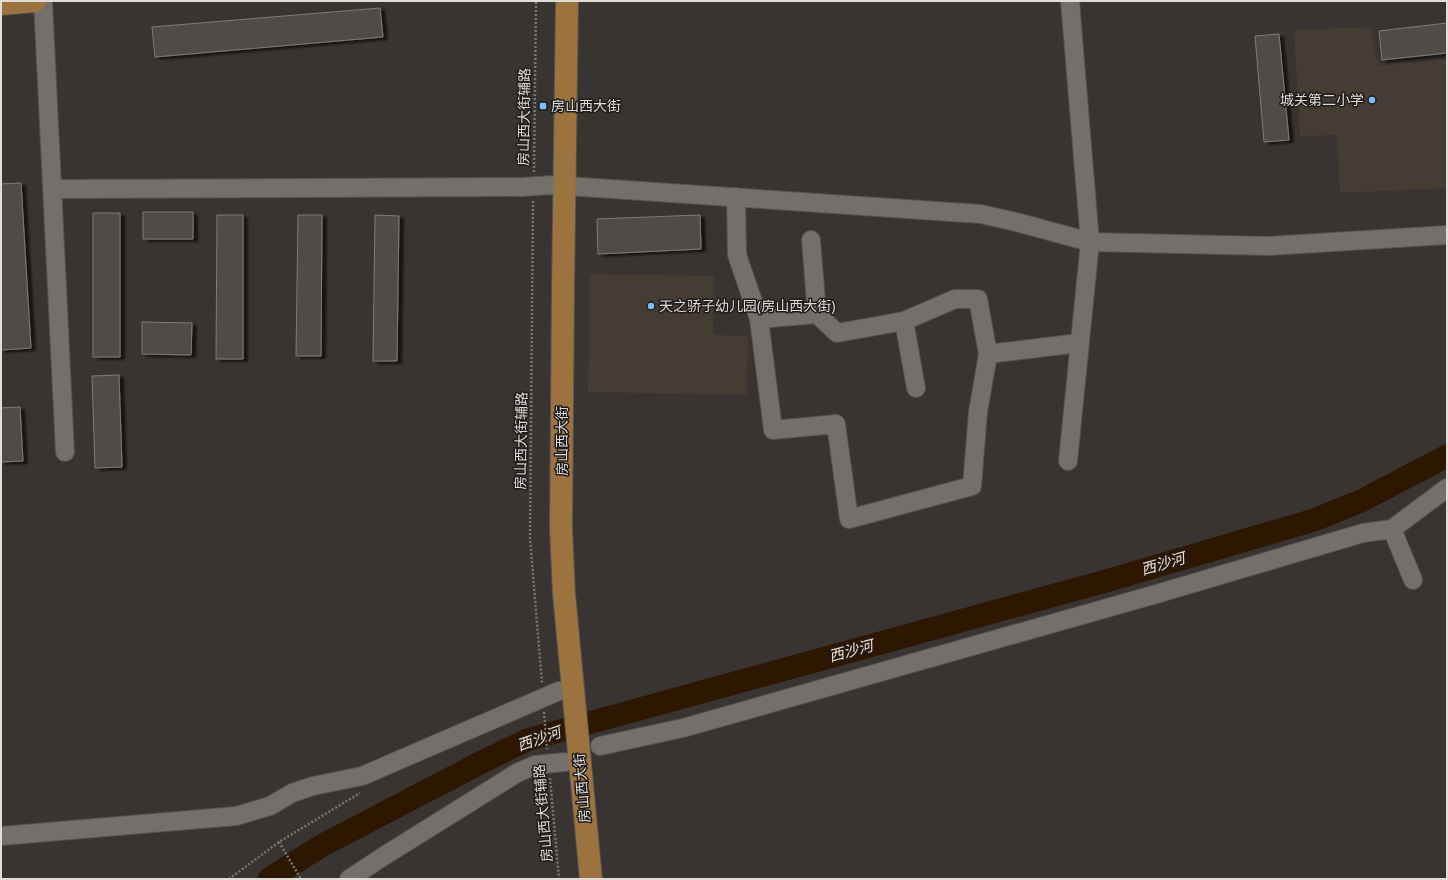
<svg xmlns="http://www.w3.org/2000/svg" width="1448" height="880" viewBox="0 0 1448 880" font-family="'Noto Sans','Noto Sans SC',sans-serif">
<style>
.built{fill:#453d34}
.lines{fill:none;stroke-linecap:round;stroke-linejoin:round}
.river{stroke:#2d1700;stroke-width:23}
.building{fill:#4f4b47;stroke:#7f7b76;filter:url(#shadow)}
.minor-casing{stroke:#55524f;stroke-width:20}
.major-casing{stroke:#55524f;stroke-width:24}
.path{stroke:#787572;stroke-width:2.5;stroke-dasharray:2 2;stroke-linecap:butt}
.minor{stroke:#736f6b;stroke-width:18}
.major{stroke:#9c733f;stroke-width:22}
.poi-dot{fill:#7dbef9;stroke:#1e1c1b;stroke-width:1.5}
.labels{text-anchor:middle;stroke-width:3;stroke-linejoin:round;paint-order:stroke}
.poi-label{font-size:14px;fill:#dfdcda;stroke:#1e1c1b;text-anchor:start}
.street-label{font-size:14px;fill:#dfdcda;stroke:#1e1c1b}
.water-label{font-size:15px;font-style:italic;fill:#f7dcc1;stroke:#1e1c1b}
</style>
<defs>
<filter id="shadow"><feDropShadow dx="4.5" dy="2.5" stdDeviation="1" flood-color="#0009"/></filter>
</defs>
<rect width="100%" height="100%" fill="#383431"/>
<!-- built -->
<path class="built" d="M1371 27 1378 66 1447 59V188L1340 193 1337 135 1300 136 1294 30Z
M590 274 714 276 713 335 748 336 747 395 588 392Z"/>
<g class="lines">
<!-- river -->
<path class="river" d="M269 879 321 846 478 764 527 740 1106 581 1314 520 1361 501 1447 456"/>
</g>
<!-- building -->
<path class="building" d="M380 8 383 37 155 57 152 27Z
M1447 23V53L1382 60 1379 31Z
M1279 34 1289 140 1264 142 1255 36Z
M21 183 31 348 1 350V184Z
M143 212H193V239H143Z
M93 213H120V357H93Z
M217 215H243V359H216Z
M298 215H322L321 356H296Z
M375 215 399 216 397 361H373Z
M700 215 701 249 598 254 597 219Z
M142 322 192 323 191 355 142 354Z
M119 375 122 467 95 468 92 376Z
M20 407 23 461 1 462V408Z"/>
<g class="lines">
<!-- minor casing -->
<g class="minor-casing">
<path id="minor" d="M43 1 65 452
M52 189 522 187 552 185 981 214 1016 222 1090 242 1268 246 1447 235
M736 197 737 255 759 319 773 430 836 424 849 519 972 486 978 412 988 354 1079 343
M811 240 817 314
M759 319 817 314 837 333 904 321 955 299H978L988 354
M904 321 916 388
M1068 461 1090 242 1070 1
M1392 529 1447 488
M600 746 683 728 1153 595 1363 533 1392 529 1413 580
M1 836 236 816 270 806 292 793 313 786 362 776 559 691
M349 879 384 856 517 773 535 765 565 762"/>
</g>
<!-- major casing -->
<g class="major-casing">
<path id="major" d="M567 1 563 289 561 528 564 594 591 879
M1 4 35 1"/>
</g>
<!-- path -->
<path class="path" d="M534 172 536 1
M533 201 530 538 542 683
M544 712 547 749
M550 778 559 879
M279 842 301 879
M229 879 279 842 360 793"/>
<!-- minor -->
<use href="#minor" class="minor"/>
<!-- major -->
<use href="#major" class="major"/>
</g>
<!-- markers -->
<g class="poi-dot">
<circle cx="1372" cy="100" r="4"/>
<rect x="539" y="102" width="8" height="8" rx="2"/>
<circle cx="651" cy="306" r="4"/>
</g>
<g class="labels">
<!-- poi labels -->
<g class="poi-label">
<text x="1364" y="105" text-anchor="end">城关第二小学</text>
<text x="551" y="111">房山西大街</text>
<text x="659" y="311">天之骄子幼儿园(房山西大街)</text>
</g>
<!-- street labels -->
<g class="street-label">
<text transform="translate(524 117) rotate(-89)" y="5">房山西大街辅路</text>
<text transform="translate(521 441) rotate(-89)" y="5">房山西大街辅路</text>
<text transform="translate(562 441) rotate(-90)" y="5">房山西大街</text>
<text transform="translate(582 788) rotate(-95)" y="5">房山西大街</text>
<text transform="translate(543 813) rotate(-95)" y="5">房山西大街辅路</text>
</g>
<!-- water labels -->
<g class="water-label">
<text transform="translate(1163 564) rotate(-16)" y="5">西沙河</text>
<text transform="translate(851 651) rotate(-15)" y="5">西沙河</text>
<text transform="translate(539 739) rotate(-19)" y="5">西沙河</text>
</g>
</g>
<!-- border -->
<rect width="1448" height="880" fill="none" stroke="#dfdcda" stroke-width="4"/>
</svg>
